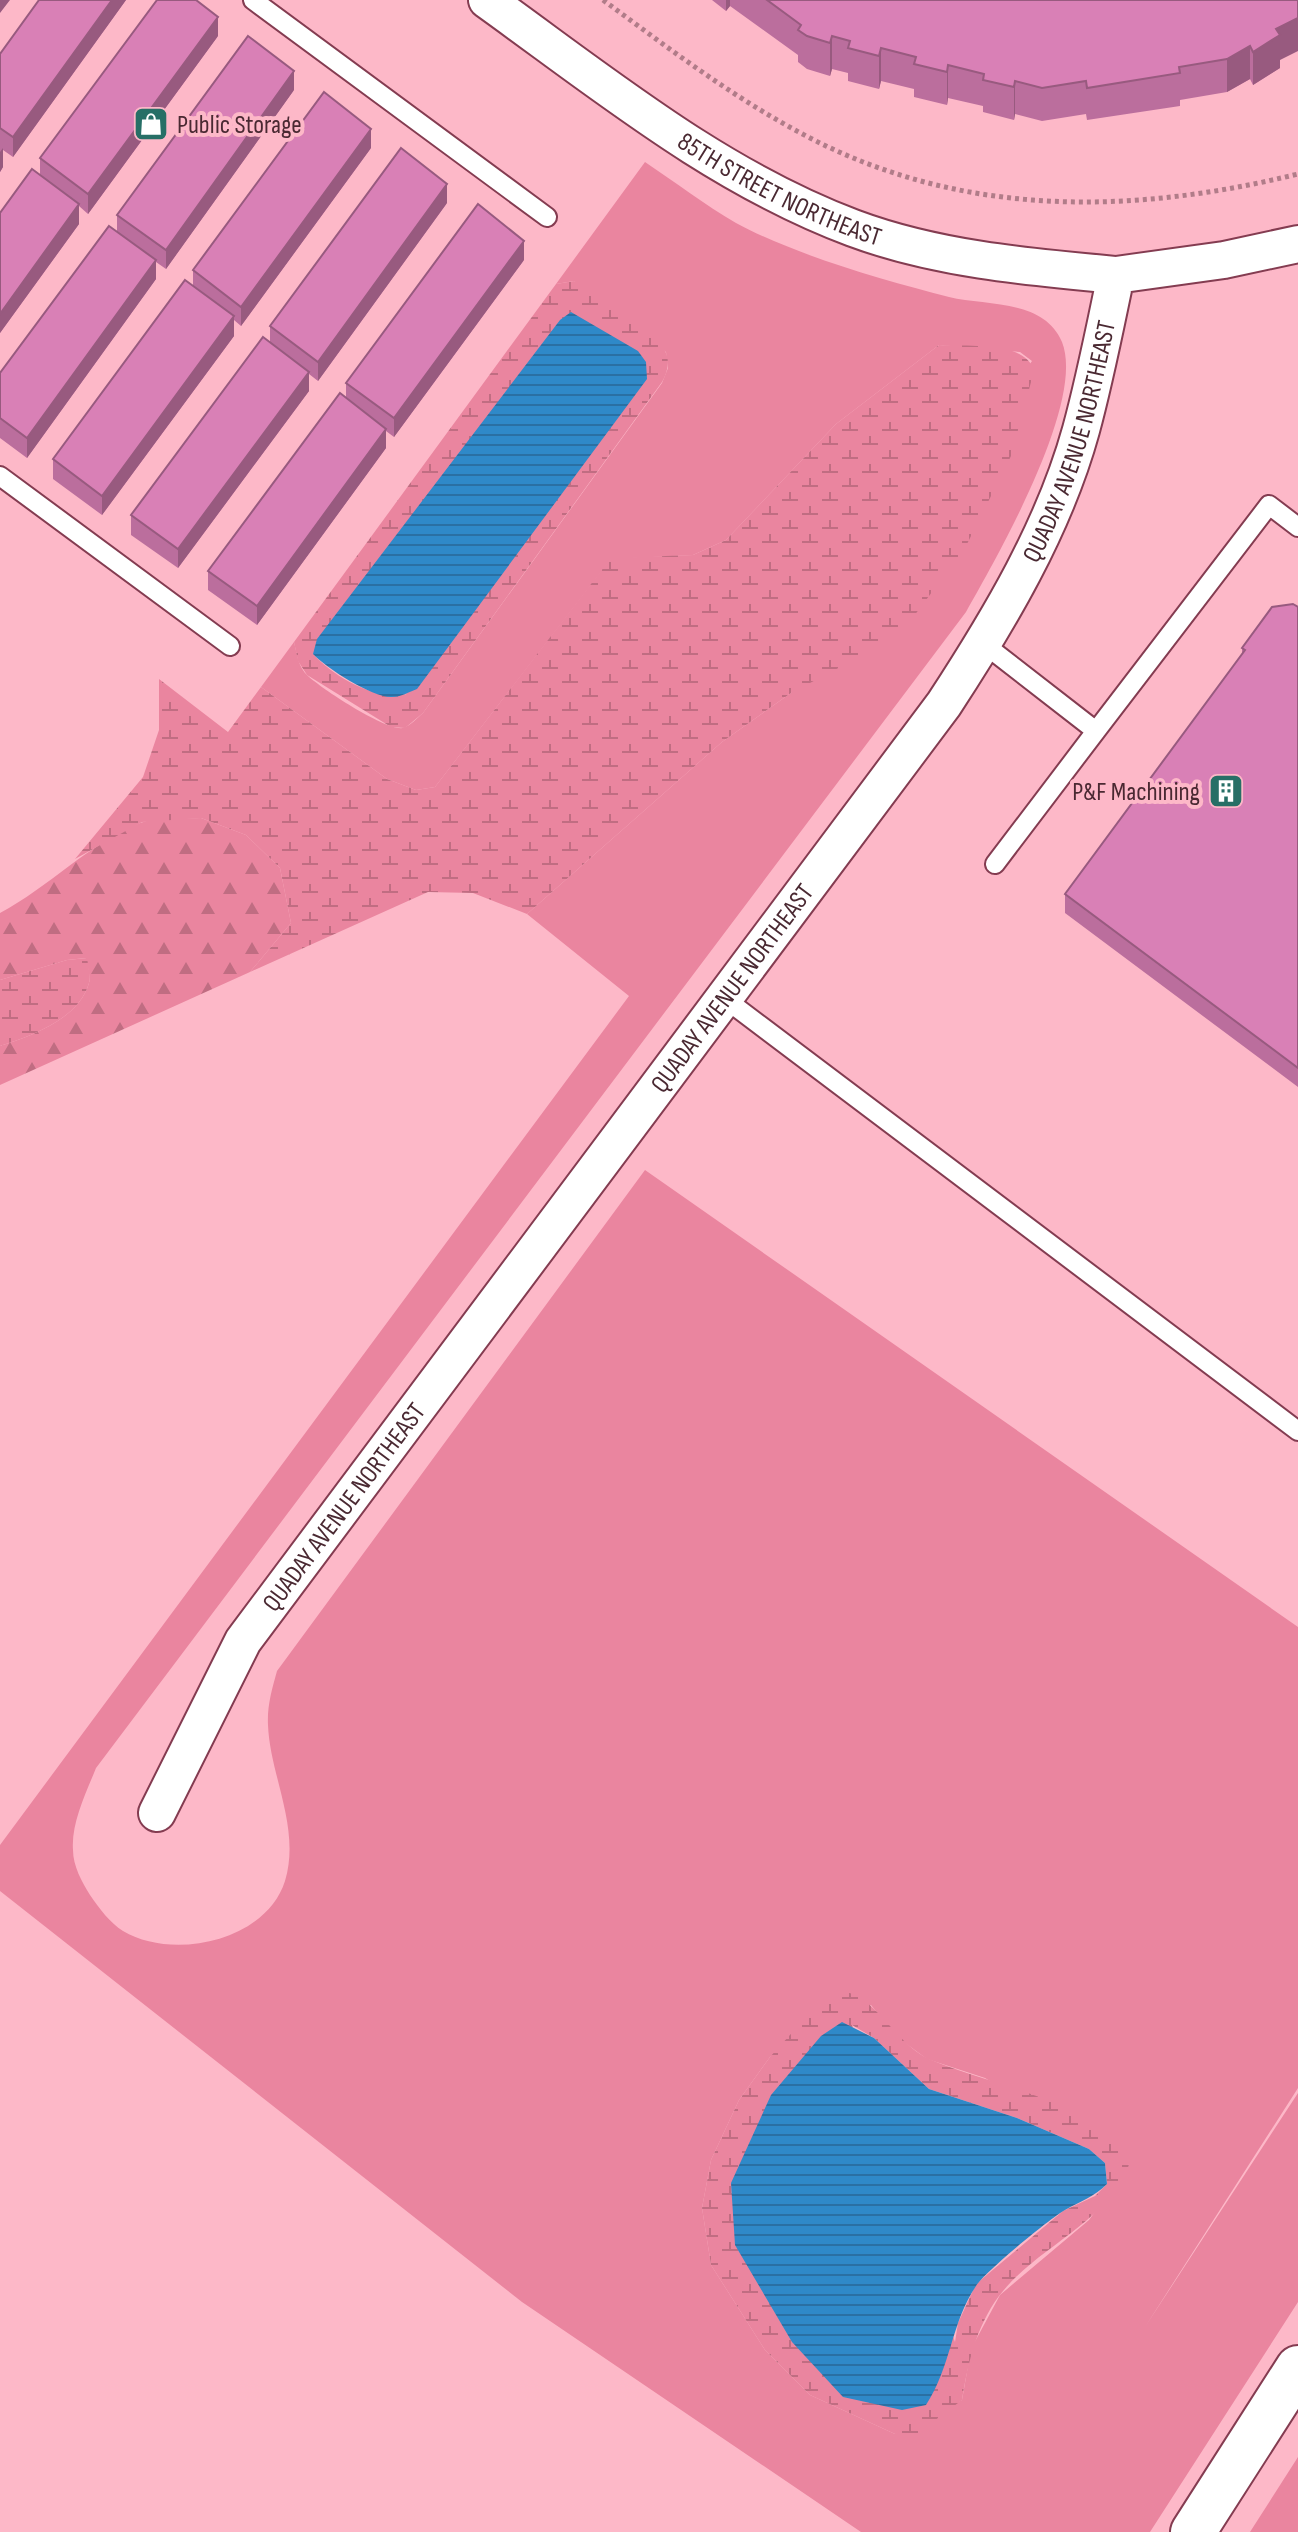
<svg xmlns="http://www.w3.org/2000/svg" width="1298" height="2532" viewBox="0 0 1298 2532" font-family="'Sofia Sans Condensed',sans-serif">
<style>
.grass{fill:#ea859f;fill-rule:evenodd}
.forest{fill:url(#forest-firs)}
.wetland{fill:url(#wetland-marsh);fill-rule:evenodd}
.water{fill:url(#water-rules)}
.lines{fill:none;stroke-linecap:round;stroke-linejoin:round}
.lane-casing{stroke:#843c51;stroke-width:22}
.street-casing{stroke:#843c51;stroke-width:40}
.highway-casing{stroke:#843c51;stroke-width:48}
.path{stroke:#b17c89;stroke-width:5;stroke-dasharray:4 4;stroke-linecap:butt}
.lane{stroke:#fff;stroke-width:18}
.street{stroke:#fff;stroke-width:36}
.highway{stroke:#fff;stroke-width:44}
.wall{fill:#bb6e9d}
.shaded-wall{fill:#985a7f}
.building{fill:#d980b6;stroke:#985a7f;stroke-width:2}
.labels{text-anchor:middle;stroke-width:8;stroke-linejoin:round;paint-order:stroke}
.poi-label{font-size:26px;fill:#4a2932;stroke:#fdb8c8;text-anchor:start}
.street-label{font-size:26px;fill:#4a2932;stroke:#fdb8c8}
</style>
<defs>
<pattern id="forest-firs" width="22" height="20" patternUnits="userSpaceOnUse" patternTransform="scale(2)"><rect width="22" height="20" fill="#ea859f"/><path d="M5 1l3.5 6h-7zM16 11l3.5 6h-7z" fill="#c06d82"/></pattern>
<pattern id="wetland-marsh" width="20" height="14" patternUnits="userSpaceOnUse" patternTransform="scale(2)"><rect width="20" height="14" fill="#ea859f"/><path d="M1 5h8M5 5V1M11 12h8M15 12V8" fill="none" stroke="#c06d82"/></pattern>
<pattern id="water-rules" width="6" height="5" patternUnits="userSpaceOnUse" patternTransform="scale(2)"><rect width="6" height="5" fill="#2f89c8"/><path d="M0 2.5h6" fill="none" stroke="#2a70a3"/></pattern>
</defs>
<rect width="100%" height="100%" fill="#fdb8c8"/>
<!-- grass -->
<path class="grass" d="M645 162C675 182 705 205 736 223 795 255 883 280 949 297 986 306 1044 299 1062 342 1086 402 997 557 966 612L96 1768C86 1793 71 1823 73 1850 73 1866 82 1882 90 1895 99 1908 110 1923 123 1931 173 1961 266 1941 285 1881 301 1828 270 1776 268 1725 267 1706 272 1689 277 1671L645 1170 1298 1627V2088L1145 2327 1298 2093V2302L1150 2532H861L522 2302 0 1891V1845L629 996 527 914 722 742 791 693 1032 361 1020 352 939 345 836 424 726 540 693 555 611 559 435 787 416 790 387 779 261 687 294 642C297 654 298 667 308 676 322 689 386 731 403 728 410 726 417 718 423 713L662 383 668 368 666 352 574 281 556 284ZM871 2005 897 2037 927 2059 985 2078 1129 2165 1089 2220 1000 2295 971 2349 962 2400 895 2434 810 2395 765 2350 711 2265 702 2208 711 2160 739 2100 770 2057Z
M1298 2457V2532H1250Z"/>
<!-- forest -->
<path class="forest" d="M201 818 246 835 280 868 291 923 250 972 0 1085V1046C31 1036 79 1019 89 983 91 977 87 965 86 958L67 960 0 980V913C49 887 87 845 140 823 157 817 183 819 201 818Z"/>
<!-- wetland -->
<path class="wetland" d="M574 281C599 292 657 326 666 353 670 363 667 373 662 382L423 713 405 728 391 727 307 675 298 661 294 642 556 284ZM313 654 407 694C376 701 334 677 313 654Z
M939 345C966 347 1026 340 1034 371L1011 456 965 548 899 636 791 693 722 742 527 914 473 893 428 892 250 972 291 923 280 868 246 835 201 818 142 822 75 859 143 777 159 730V679L228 732 261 687 387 779 416 790 435 787 611 558 693 555 726 540 836 424Z
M87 958C88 965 91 977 89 983 79 1019 31 1036 0 1046V980L67 960Z
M845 1992C875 1996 897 2045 929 2059 987 2085 1104 2101 1129 2165 1104 2226 1037 2246 999 2296 976 2327 968 2363 962 2400L918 2433 895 2434 810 2395 765 2350 711 2265 702 2208 711 2160 739 2100 770 2057 818 2004ZM852 2025 874 2038 929 2089 1017 2118 1089 2149 1105 2163 1107 2184 1095 2196 1063 2211 976 2284 958 2323 955 2342Z"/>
<!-- water -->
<path class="water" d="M571 312 638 351 646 362 647 379 417 689C409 692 401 697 392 697 373 698 326 668 313 654L317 639 560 320Z
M842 2022 874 2038 929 2089 1017 2118 1089 2149 1105 2163 1107 2184C1094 2197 1081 2201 1065 2210 1049 2219 985 2272 976 2286 951 2323 951 2367 926 2405L902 2410 843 2397 792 2342 735 2245 731 2183 771 2095 821 2036Z"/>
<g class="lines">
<!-- lane casing -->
<g class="lane-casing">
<path id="lane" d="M253 0 547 217
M0 476 230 646
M984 644 1096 731 1269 505 1298 527
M995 864 1096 731
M724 998 1298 1431"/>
</g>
<!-- street casing -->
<g class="street-casing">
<g id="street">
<path id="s1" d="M487 0C604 84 717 177 853 228 936 259 1028 267 1116 275"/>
<path id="s2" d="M157 1813 243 1641 944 704C999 620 1054 528 1081 430 1095 379 1105 327 1116 275L1224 260 1298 244"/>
</g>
</g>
<!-- highway casing -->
<g class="highway-casing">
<path id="highway" d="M1193 2532 1298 2368"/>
</g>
<!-- path -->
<path class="path" d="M603 0C671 50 739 102 814 140 968 218 1135 214 1298 174"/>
<!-- lane -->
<use href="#lane" class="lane"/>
<!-- street -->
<use href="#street" class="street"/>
<!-- highway -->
<use href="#highway" class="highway"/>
</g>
<!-- wall -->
<path class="wall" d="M39 0H126L13 157 3 150V167L0 172V54Z
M712 0H1298L1280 60V68L1253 85 1250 79 1227 92 1180 100V106L1087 120 1086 114 1042 121 1015 114 1014 120 983 112V106L948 98 947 105 914 97V89L881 81 879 89 848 81V73L832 69 830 76 807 69 798 62V55L730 6 726 11Z
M218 36 88 214 79 206V224L0 333V213L40 176V158Z
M294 90 166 269 156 262V279L27 458 0 438V373L117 231V215Z
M371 148 241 326 234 320V336L102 515 53 479V459L193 286V270Z
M447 203 318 381 309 374V391L178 568 131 535V515L270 343V326Z
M524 260 394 437 386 431V448L257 625 208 590V571L346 397V383Z
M1298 607V1087L1065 913V894L1242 654V648Z"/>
<!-- shaded-wall -->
<path class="shaded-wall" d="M0 0H10L0 13Z
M112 0H126L13 157V137Z
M726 0H730V6L726 11Z
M218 17V36L88 214V194Z
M1298 18V51L1280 60V68L1253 85V52L1276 29Z
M832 36V69L830 76V43Z
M1250 46V79L1227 92V59Z
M881 48V81L879 89V56Z
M948 65V98L947 105V72Z
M294 71V90L166 269V250Z
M1015 81V114L1014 120V87Z
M371 129V148L241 326V307Z
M3 148V167L0 172V152Z
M447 184V203L318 381V362Z
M79 204V224L0 333V314Z
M524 241V260L394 437V418Z
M156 260V279L27 458V438Z
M234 316V336L102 515V496Z
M309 372V391L178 568V549Z
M386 429V448L257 625V606Z"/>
<!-- building -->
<path class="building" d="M39 0H112L13 137 0 128V54Z
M157 0H196L218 17 88 194 40 158Z
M767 0H1298V18L1276 29 1280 35 1253 52 1250 46 1227 59 1179 67 1180 73 1087 88 1086 81 1042 88 1015 81 1014 87 983 80 984 74 948 65 947 72 914 64 916 57 881 48 879 56 848 48 850 41 832 36 830 43 807 36 798 30 801 25Z
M248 36 294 71 166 250 117 215Z
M324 92 371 129 241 307 193 270Z
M401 148 447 184 318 362 270 326Z
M32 169 79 204 0 314V213Z
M478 204 524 241 394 418 346 383Z
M109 226 156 260 27 438 0 418V373Z
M185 280 234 316 102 496 53 459Z
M263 337 309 372 178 549 131 515Z
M340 393 386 429 257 606 208 571Z
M1293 604 1298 607V1068L1065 894 1245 650 1242 648 1272 607Z"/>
<!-- icons -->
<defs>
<g id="shop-square" transform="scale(1.8)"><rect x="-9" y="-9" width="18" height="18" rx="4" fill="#276f66" stroke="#fdb8c8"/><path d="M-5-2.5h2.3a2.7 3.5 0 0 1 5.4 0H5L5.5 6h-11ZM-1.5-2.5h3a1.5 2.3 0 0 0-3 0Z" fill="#fff"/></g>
<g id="building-square" transform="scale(1.8)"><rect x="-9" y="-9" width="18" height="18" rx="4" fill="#276f66" stroke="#fdb8c8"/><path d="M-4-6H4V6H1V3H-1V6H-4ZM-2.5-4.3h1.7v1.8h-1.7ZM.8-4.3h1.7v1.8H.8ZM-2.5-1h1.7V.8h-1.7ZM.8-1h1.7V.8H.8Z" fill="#fff"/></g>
</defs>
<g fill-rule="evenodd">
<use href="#shop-square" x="151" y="124"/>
<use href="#building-square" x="1226" y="791"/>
</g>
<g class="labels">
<!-- poi labels -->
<g class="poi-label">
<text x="177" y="133">Public Storage</text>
<text x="1200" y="800" text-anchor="end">P&amp;F Machining</text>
</g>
<!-- street labels -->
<g class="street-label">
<text dy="9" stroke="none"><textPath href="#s1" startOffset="350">85TH STREET NORTHEAST</textPath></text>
<text dy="9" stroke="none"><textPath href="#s2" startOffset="1656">QUADAY AVENUE NORTHEAST</textPath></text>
<text dy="9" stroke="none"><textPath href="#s2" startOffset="1008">QUADAY AVENUE NORTHEAST</textPath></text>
<text dy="9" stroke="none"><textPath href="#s2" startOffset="360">QUADAY AVENUE NORTHEAST</textPath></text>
</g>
</g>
</svg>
